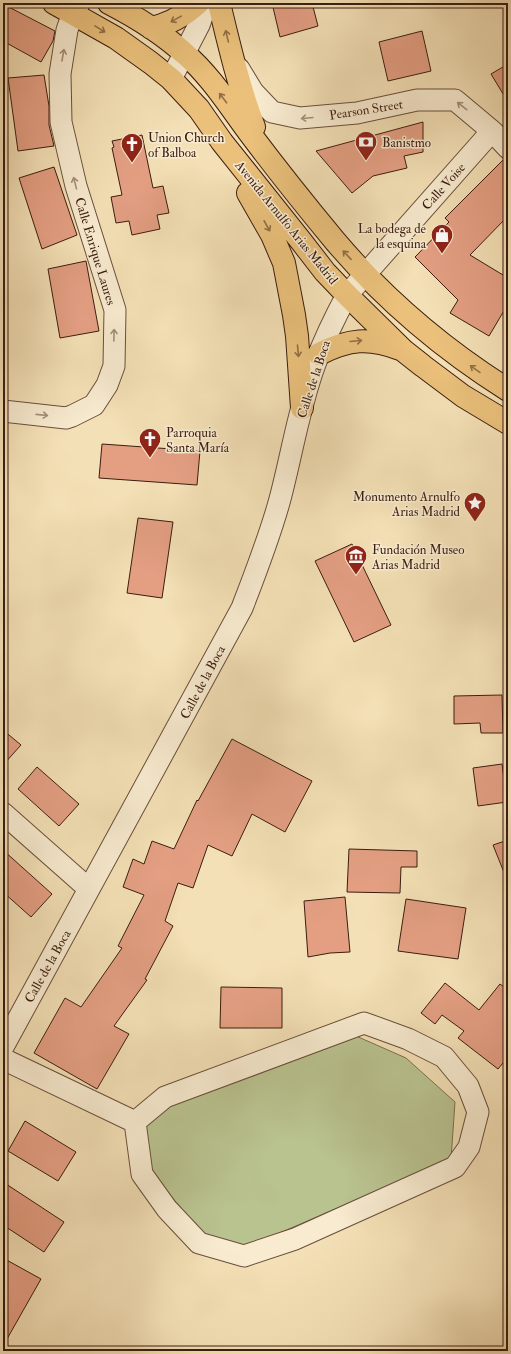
<svg xmlns="http://www.w3.org/2000/svg" width="511" height="1354" viewBox="0 0 511 1354" font-family="'IM FELL Double Pica',serif">
<style>
.green{fill:#b9c390;stroke:#7a7050}
.building{fill:#e49f83;stroke:#3b1d10}
.lines{fill:none;stroke-linecap:round;stroke-linejoin:round}
.minor-casing{stroke:#694e3a;stroke-width:23}
.major-casing{stroke:#3b1d10;stroke-width:24}
.minor{stroke:#f8ebd0;stroke-width:21}
.major{stroke:#eac07b;stroke-width:22}
.oneway{stroke:#926e46}
.oneway2{stroke:#a38e7a}
.labels{text-anchor:middle;stroke-width:3;stroke-linejoin:round;paint-order:stroke}
.street-label{font-size:13px;fill:#3b1d10;stroke:#f8ebd0}
.poi-label{font-size:13px;fill:#3b1d10;stroke:#f8ebd0;text-anchor:start}
</style>
<rect width="100%" height="100%" fill="#f4e0b6"/>
<filter id="stains"><feTurbulence type="fractalNoise" baseFrequency=".005" numOctaves="4"/><feColorMatrix values="0 0 0 0 .2 0 0 0 0 .09 0 0 0 0 .02 0 0 0 .5 -.17"/></filter>
<radialGradient id="worn" r=".72"><stop offset=".6" stop-color="#630" stop-opacity="0"/><stop offset="1" stop-color="#630" stop-opacity=".3"/></radialGradient>
<!-- green -->
<path class="green" d="M356 1036 406 1058 455 1102 451 1159 247 1247 205 1236 152 1174 145 1122 157 1109Z"/>
<!-- building -->
<path class="building" d="M272 3H312L318 26 280 37Z
M3 4 55 31 53 41 41 62 3 41Z
M422 31 431 71 388 81 379 42Z
M508 64V102L491 74Z
M44 75 49 106V125L54 146 18 151 8 78Z
M423 122V152L404 156 407 168 373 176 352 193 316 151Z
M142 135 153 188 163 186 169 213 157 215 160 229 132 235 129 221 116 223 111 197 122 195 112 148 114 147 112 141Z
M504 159 508 160V216L470 255 508 278V304L489 336 450 313 458 300 415 257 449 222 445 218Z
M54 167 77 235 42 249 19 178Z
M86 261 99 331 60 338 48 269Z
M102 444 200 451 197 485 99 478Z
M138 518 173 522 162 598 127 593Z
M352 544 391 625 354 642 315 561Z
M502 695 503 733H481L480 723 454 724V696Z
M3 730 21 745 3 765Z
M232 739 312 781 285 832 252 814 232 856 208 845 193 888 178 883 165 921 173 926 145 979 147 980 114 1026 129 1034 97 1089 34 1053 65 998 81 1007 122 948 118 946 144 895 123 887 133 859 144 864 152 841 174 849 197 800 198 801Z
M502 764 507 802 478 806 473 768Z
M37 767 79 804 59 826 18 789Z
M508 840V880H507L493 845Z
M349 849 417 851V867H401L400 893 347 892Z
M3 850 52 894 31 917 3 892Z
M345 897 350 952 330 953 308 957 304 901Z
M406 899 466 908 458 959 398 951Z
M445 983 479 1010 500 984 508 990V1057L498 1069 458 1038 464 1031 442 1015 435 1024 421 1013Z
M221 987 282 988V1028H220Z
M25 1121 76 1152 58 1181 8 1151Z
M3 1182 64 1222 44 1252 3 1225Z
M3 1258 41 1279 3 1346Z"/>
<g class="lines">
<!-- minor casing -->
<g class="minor-casing">
<path id="minor" d="M239 69 253 92 272 112 300 118 357 113 417 100H455L492 131 508 148
M171 79 199 25 207 3
M3 411 66 418 72 416 94 405 107 385 114 366 115 310 76 186 61 122 60 74 67 30 73 13 79 3
M3 813 89 889
M364 1023 408 1039 444 1057 468 1086 478 1112 469 1147 455 1167 295 1239 244 1256 199 1243 167 1209 142 1174 135 1122 165 1097Z
M3 1047 242 608C256 572 270 536 280 499 292 454 299 407 315 364 324 340 335 317 347 295L492 131
M3 1059 135 1122"/>
</g>
<!-- major casing -->
<g class="major-casing">
<path id="major" d="M54 3 116 38 151 63 171 79 199 109 222 142 301 241 325 272 347 295 404 351 423 366 463 396 508 423
M109 3C136 17 162 33 184 53 211 76 230 107 251 135 278 171 306 206 335 241 385 300 443 349 508 390
M219 3C229 45 239 87 254 127
M151 28C170 24 184 16 198 3
M248 193 272 235 284 263 294 315 297 336 302 408
M319 354C349 339 369 337 400 349"/>
</g>
<!-- minor -->
<use href="#minor" class="minor"/>
<!-- major -->
<use href="#major" class="major"/>
</g>
<!-- one-way arrows -->
<defs><path id="oneway-shaft" d="M-6 0H5M1.5-3L5.5 0L1.5 3" fill="none" stroke-width="1.6" stroke-linecap="round" stroke-linejoin="round"/></defs>
<g class="oneway">
<use href="#oneway-shaft" transform="translate(176 19) rotate(151)"/>
<use href="#oneway-shaft" transform="translate(100 29) rotate(31)"/>
<use href="#oneway-shaft" transform="translate(227 36) rotate(-103)"/>
<use href="#oneway-shaft" transform="translate(223 98) rotate(-127)"/>
<use href="#oneway-shaft" transform="translate(267 226) rotate(61)"/>
<use href="#oneway-shaft" transform="translate(347 255) rotate(-133)"/>
<use href="#oneway-shaft" transform="translate(356 341) rotate(-5)"/>
<use href="#oneway-shaft" transform="translate(298 351) rotate(85)"/>
<use href="#oneway-shaft" transform="translate(475 369) rotate(-145)"/>
</g>
<g class="oneway2">
<use href="#oneway-shaft" transform="translate(63 55) rotate(-80)"/>
<use href="#oneway-shaft" transform="translate(462 106) rotate(-142)"/>
<use href="#oneway-shaft" transform="translate(307 118) rotate(175)"/>
<use href="#oneway-shaft" transform="translate(75 183) rotate(-104)"/>
<use href="#oneway-shaft" transform="translate(114 335) rotate(-89)"/>
<use href="#oneway-shaft" transform="translate(42 415) rotate(6)"/>
</g>
<!-- icons -->
<defs>
<g id="bank-pin" transform="scale(1.15)"><path d="M0 17L-7.5 6A9.5 9.5 0 1 1 7.5 6Z" fill="#8f2418" stroke="#f8ebd0"/><path d="M-6-4H6V4H-6ZM0-2.3a2.3 2.3 0 1 0 0 4.6a2.3 2.3 0 1 0 0-4.6Z" fill="#fff"/></g>
<g id="church-pin" transform="scale(1.15)"><path d="M0 17L-7.5 6A9.5 9.5 0 1 1 7.5 6Z" fill="#8f2418" stroke="#f8ebd0"/><path d="M-1.2-6h2.4v3.5h3.3v2.4h-3.3V6h-2.4V-.1h-3.3v-2.4h3.3Z" fill="#fff"/></g>
<g id="shop-pin" transform="scale(1.15)"><path d="M0 17L-7.5 6A9.5 9.5 0 1 1 7.5 6Z" fill="#8f2418" stroke="#f8ebd0"/><path d="M-5-2.5h2.3a2.7 3.5 0 0 1 5.4 0H5L5.5 6h-11ZM-1.5-2.5h3a1.5 2.3 0 0 0-3 0Z" fill="#fff"/></g>
<g id="sight-pin" transform="scale(1.15)"><path d="M0 17L-7.5 6A9.5 9.5 0 1 1 7.5 6Z" fill="#8f2418" stroke="#f8ebd0"/><path d="M0-6L1.8-2.2L6-1.7L2.9 1.2L3.7 5.4L0 3.3L-3.7 5.4L-2.9 1.2L-6-1.7L-1.8-2.2Z" fill="#fff"/></g>
<g id="museum-pin" transform="scale(1.15)"><path d="M0 17L-7.5 6A9.5 9.5 0 1 1 7.5 6Z" fill="#8f2418" stroke="#f8ebd0"/><path d="M0-6L6-3V-2H-6V-3ZM-5-1h2V3h-2ZM-1-1h2V3h-2ZM3-1h2V3H3ZM-6 4H6V6H-6Z" fill="#fff"/></g>
</defs>
<g fill-rule="evenodd">
<use href="#bank-pin" x="366" y="142"/>
<use href="#church-pin" x="132" y="144"/>
<use href="#shop-pin" x="442" y="235"/>
<use href="#church-pin" x="150" y="439"/>
<use href="#sight-pin" x="475" y="503"/>
<use href="#museum-pin" x="356" y="556"/>
</g>
<g class="labels">
<!-- street labels -->
<g class="street-label">
<text transform="translate(366 109) rotate(-9)" y="5">Pearson Street</text>
<text transform="translate(443 186) rotate(-48)" y="5">Calle Voise</text>
<text transform="translate(287 222) rotate(51)" y="5">Avenida Arnulfo Arias Madrid</text>
<text transform="translate(96 251) rotate(73)" y="5">Calle Enrique Laures</text>
<text transform="translate(313 379) rotate(-72)" y="5">Calle de la Boca</text>
<text transform="translate(202 682) rotate(-62)" y="5">Calle de la Boca</text>
<text transform="translate(47 966) rotate(-61)" y="5">Calle de la Boca</text>
</g>
<!-- poi labels -->
<g class="poi-label">
<text x="148" y="142">Union Church<tspan x="148" dy="15">of Balboa</tspan></text>
<text x="382" y="147">Banistmo</text>
<text x="426" y="233" text-anchor="end">La bodega de<tspan x="426" dy="15">la esquina</tspan></text>
<text x="166" y="437">Parroquia<tspan x="166" dy="15">Santa María</tspan></text>
<text x="460" y="501" text-anchor="end">Monumento Arnulfo<tspan x="460" dy="15">Arias Madrid</tspan></text>
<text x="372" y="554">Fundación Museo<tspan x="372" dy="15">Arias Madrid</tspan></text>
</g>
</g>
<!-- margin -->
<rect width="511" height="1354" fill="none" stroke="#f4e0b6" stroke-width="16"/>
<rect x="4" y="4" width="503" height="1346" fill="none" stroke="#3b1d10" stroke-width="2"/>
<rect x="8" y="8" width="495" height="1338" fill="none" stroke="#3b1d10"/>
<rect width="100%" height="100%" filter="url(#stains)"/>
<rect width="100%" height="100%" fill="url(#worn)"/>
</svg>
